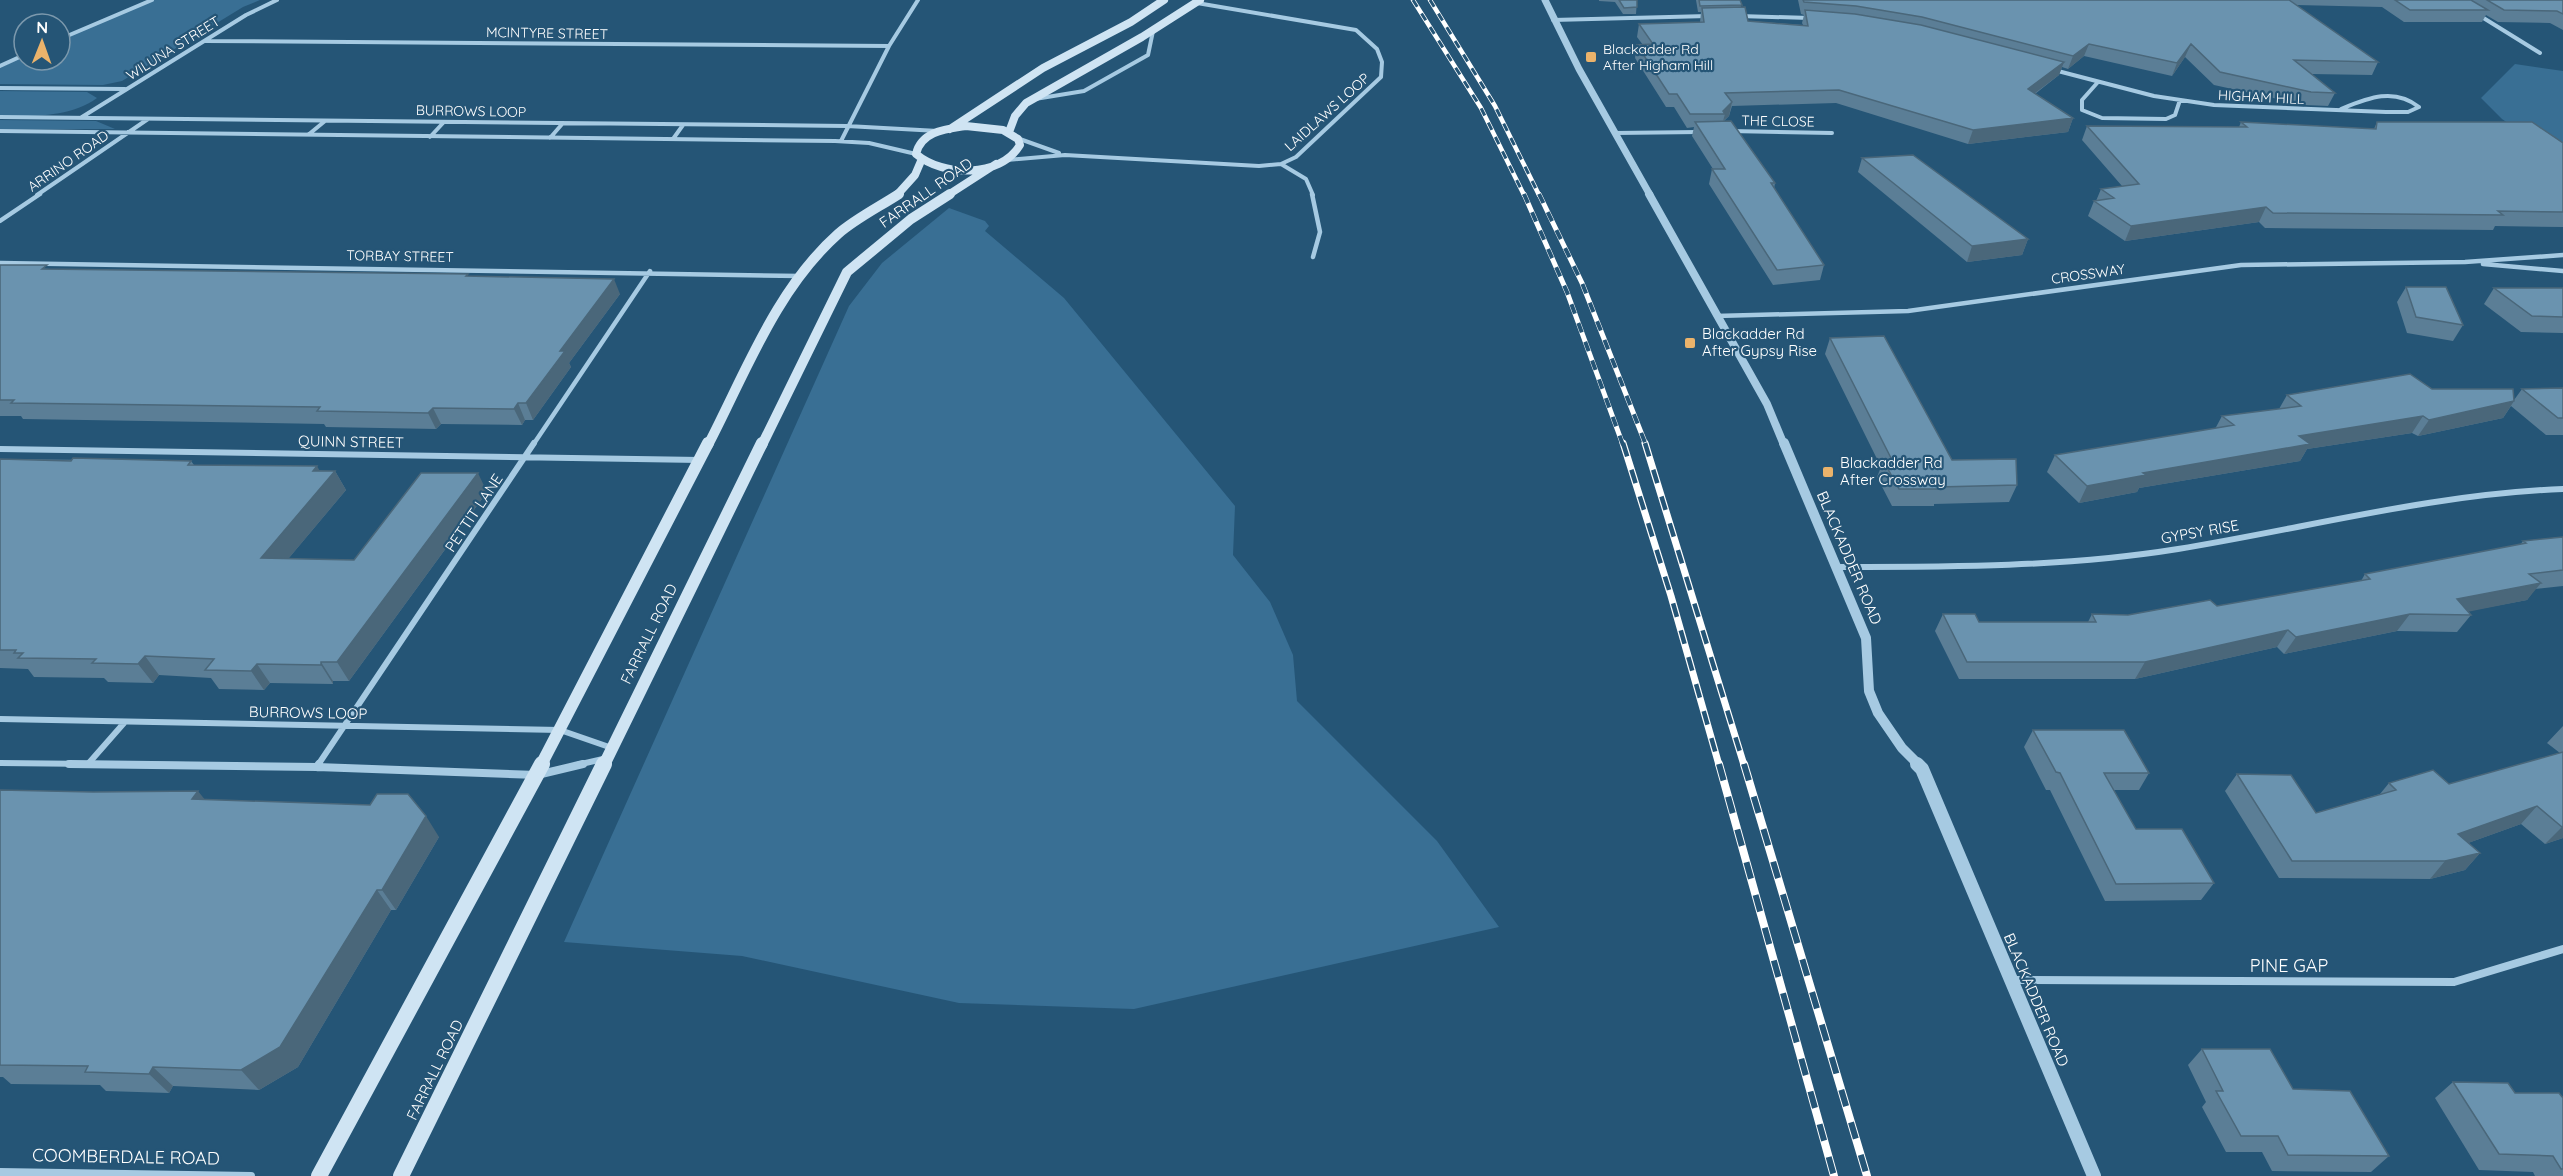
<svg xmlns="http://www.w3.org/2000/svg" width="2563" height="1176" viewBox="0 0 2563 1176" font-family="Quicksand,sans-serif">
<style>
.green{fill:#396f94}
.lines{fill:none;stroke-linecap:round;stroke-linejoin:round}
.minor-far3{stroke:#a6cae2;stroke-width:4}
.minor-far2{stroke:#a6cae2;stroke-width:4.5}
.minor-far1{stroke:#a6cae2;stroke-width:6}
.minor{stroke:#a6cae2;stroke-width:8}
.tertiary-far3{stroke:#a6cae2;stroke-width:7}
.tertiary-far2{stroke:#a6cae2;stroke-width:8}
.tertiary-far1{stroke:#a6cae2;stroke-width:10}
.tertiary{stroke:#a6cae2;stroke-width:14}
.secondary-far3{stroke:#cfe4f3;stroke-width:8}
.secondary-far2{stroke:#cfe4f3;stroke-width:10}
.secondary-far1{stroke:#cfe4f3;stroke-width:12}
.secondary{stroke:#cfe4f3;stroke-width:16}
.rail-far3-casing{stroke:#fff;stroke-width:4.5}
.rail-far2-casing{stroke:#fff;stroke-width:5}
.rail-far1-casing{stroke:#fff;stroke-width:7}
.rail-casing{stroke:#fff;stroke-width:8}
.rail-far3{stroke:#255576;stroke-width:3;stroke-dasharray:8;stroke-linecap:butt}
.rail-far2{stroke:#255576;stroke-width:4;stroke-dasharray:10;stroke-linecap:butt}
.rail-far1{stroke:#255576;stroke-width:4.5;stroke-dasharray:14;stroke-linecap:butt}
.rail{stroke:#255576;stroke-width:6;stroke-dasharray:17;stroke-linecap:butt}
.wall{fill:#5b7e96}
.shaded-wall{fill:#4a677a}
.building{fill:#6a93af;stroke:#4a677a;stroke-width:1.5}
.poi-dot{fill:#ebb36b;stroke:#255576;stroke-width:2}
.labels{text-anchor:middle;stroke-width:4.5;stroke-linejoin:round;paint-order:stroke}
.far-street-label{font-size:14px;fill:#fff;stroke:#255576}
.far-poi-label{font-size:14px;fill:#fff;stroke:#255576;text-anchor:start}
.street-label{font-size:15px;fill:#fff;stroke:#255576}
.poi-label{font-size:15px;fill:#fff;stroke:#255576;text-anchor:start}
.near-street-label{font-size:18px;fill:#fff;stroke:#255576}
</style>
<rect width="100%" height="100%" fill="#255576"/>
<!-- green -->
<path class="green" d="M154 0H260L243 7 122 81 103 85 0 84V68L24 56V60H60V40Z
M2515 64 2563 71V161L2502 119 2481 98Z
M0 91 87 92 97 98C70 118 32 116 0 116Z
M0 120 96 121 115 129H0Z
M949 208 985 221 989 226 985 231 1064 298 1235 506 1233 555 1270 602 1293 655 1297 701 1437 841 1499 927 1134 1009 959 1003 742 956 564 942 849 306 882 263Z"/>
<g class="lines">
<!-- minor-far3 -->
<path class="minor-far3" d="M2477 14 2540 53
M1739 16 1810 18
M1553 20 1708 16
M60 39 152 0
M205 41 889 46
M0 66 24 55
M2054 70 2154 96 2214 105 2386 112H2408L2419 107C2394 87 2368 98 2341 109
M2098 82 2082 100V110L2102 118 2166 119 2175 115 2180 100
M0 88 125 89
M1035 99 1084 91 1148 55 1153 31
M0 117 847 126 938 131
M82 117 246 15 277 0
M0 131 835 141 869 143 916 154
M1730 131 1832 133
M1615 133 1699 132
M308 135 325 121
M430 137 443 123
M550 138 563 123
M1017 138 1059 153
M673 139 683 125
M841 141 889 46 918 0
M1007 160 1065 155 1259 166 1281 164 1296 157 1381 77 1382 62 1377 49 1356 30 1197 3
M1281 164 1306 179 1313 195
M37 195 148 119"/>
<!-- minor-far2 -->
<path class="minor-far2" d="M1312 194 1320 232 1313 257
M0 221 40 194
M0 263 800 276
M2483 264 2563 271
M1716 316 1908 311 2241 265 2465 262 2563 255
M533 445 650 271"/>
<!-- minor-far1 -->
<path class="minor-far1" d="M0 449 700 460
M1839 567C1952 567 2066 567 2178 549 2307 528 2432 494 2563 489
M0 719 560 730 612 748
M0 763 188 765
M88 764 124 723
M318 765 534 443
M577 765 603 759"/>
<!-- minor -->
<path class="minor" d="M69 764 317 767 537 775 583 764
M317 767 319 764
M2011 980 2454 982 2563 949
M0 1172 251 1176"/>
<!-- tertiary-far3 -->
<path class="tertiary-far3" d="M1545 0 1579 69 1650 195"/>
<!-- tertiary-far2 -->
<path class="tertiary-far2" d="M1649 194 1767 404 1784 445"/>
<!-- tertiary-far1 -->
<path class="tertiary-far1" d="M1784 443 1866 638 1869 691 1878 713 1902 748 1919 765"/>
<!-- tertiary -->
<path class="tertiary" d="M1917 764 1922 769 2094 1176"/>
<!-- secondary-far3 -->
<path class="secondary-far3" d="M966 126 1003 130 1018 139 1020 145C1000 178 943 177 916 154 921 131 946 129 966 126Z
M950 129 1043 68 1131 22 1164 0
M1009 132 1015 116 1026 103 1142 37 1200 0
M897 195 915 175 921 161
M948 195 996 164"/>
<!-- secondary-far2 -->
<path class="secondary-far2" d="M708 445C745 374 776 289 838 234 855 219 879 207 899 194
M762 445 847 272 911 219 950 194"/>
<!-- secondary-far1 -->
<path class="secondary-far1" d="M541 765 708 443
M604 765 762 443"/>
<!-- secondary -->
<path class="secondary" d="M319 1176 542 764
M401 1176 604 764"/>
<!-- rail-far3 casing -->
<g class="rail-far3-casing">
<path id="rail-far3" d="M1413 0 1481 108 1524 195
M1430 0 1495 106 1539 195"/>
</g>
<!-- rail-far2 casing -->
<g class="rail-far2-casing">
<path id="rail-far2" d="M1524 194 1567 292 1623 445
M1539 194 1582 283 1646 445"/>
</g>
<!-- rail-far1 casing -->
<g class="rail-far1-casing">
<path id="rail-far1" d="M1623 443 1671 596 1719 765
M1645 443 1744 765"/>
</g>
<!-- rail casing -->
<g class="rail-casing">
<path id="rail" d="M1719 764 1834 1176
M1744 764 1867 1176"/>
</g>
<!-- rail-far3 -->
<use href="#rail-far3" class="rail-far3"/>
<!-- rail-far2 -->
<use href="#rail-far2" class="rail-far2"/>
<!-- rail-far1 -->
<use href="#rail-far1" class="rail-far1"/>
<!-- rail -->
<use href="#rail" class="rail"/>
</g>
<!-- wall -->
<path class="wall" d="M1599 0H1637L1636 14H1623L1615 2 1599 1Z
M1696 0H1740L1741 7 1748 21 1803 25 1802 23 1804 15 1801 14 1798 0H2563V30L2550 23 2498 22 2486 15 2482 22H2404L2382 7 2296 5 2378 62 2372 75 2311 74 2335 93 2328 106 2305 105 2214 85 2185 57 2172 76 2084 56 2068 69 2062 67 2059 75 2035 94 2073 118 2068 132 1968 144 1836 103 1732 106 1729 116 1724 121 1775 183 1774 189 1824 265 1820 280 1773 285 1709 184 1712 169H1713L1692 136 1694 127 1687 128 1674 107H1666L1635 58 1637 45H1643L1637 37 1639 24 1700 22 1701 12H1698Z
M2241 122 2374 129 2377 122 2563 143V227L2495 226 2493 230 2265 228 2259 222 2125 241 2088 216 2094 201H2096L2101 189 2122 186 2082 140 2087 126 2239 127Z
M1862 158 2028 239 2022 255 1967 262 1858 172Z
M0 265 50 269 469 276 620 294 569 363 571 367 533 420H525L522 425 441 424 436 429 326 427 324 424 23 419 21 416H0Z
M2406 287 2463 325 2453 341 2407 333 2397 302Z
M2494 288H2563V333L2521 332 2484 304Z
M1830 338 1952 460 2017 485 2009 502 1934 504V506H1892L1877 477 1881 467 1825 354Z
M2563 388V435H2546L2511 406 2503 418 2418 436 2412 433 2307 449 2300 461 2139 488 2137 492 2079 503 2047 472 2055 455 2215 429 2222 416 2279 409 2287 395 2432 389 2514 400 2522 389Z
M0 459 191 461 194 465 335 471 346 490 288 559 354 560 487 492 349 681H333V684L270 683 264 690 219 689 211 678 159 675 153 683 108 682 104 678 34 677 28 669 0 668Z
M2563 537V586L2535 589 2527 600 2468 611 2471 615 2457 632 2397 631 2284 654 2277 647 2135 679H1959L1935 631 1943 614 1979 622H2088L2092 614 2128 615 2217 606 2361 581 2365 574 2520 545 2523 541Z
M2563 726V838L2545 844 2521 824 2468 843 2480 853 2465 870 2430 879 2279 878 2225 791 2237 774 2316 813 2380 794 2389 783 2449 784 2560 753 2547 743Z
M2033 730 2149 773 2139 790H2113L2136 829 2214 883 2201 900 2105 901 2050 790H2046L2024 747Z
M0 790 204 799 439 837 396 910H391L298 1067 259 1090 173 1086 169 1093 106 1091 100 1085 11 1084 3 1077H0Z
M2202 1049 2293 1089 2389 1156 2371 1172 2272 1171 2262 1152H2226L2202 1107 2206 1102 2188 1065Z
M2453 1082 2515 1093 2563 1098V1176H2535L2533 1172 2479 1170 2435 1098Z"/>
<!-- shaded-wall -->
<path class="shaded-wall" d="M2089 44 2084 56 2068 69 2073 56Z
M2191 44 2185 57 2172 76 2177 63Z
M2064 62 2059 75 2023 102 2028 89Z
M1732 102 1729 116 1723 121 1725 114 1723 111Z
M2073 118 2068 132 1968 144 1973 130Z
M2266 207 2259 222 2125 241 2131 226Z
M2028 239 2022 255 1967 262 1972 246Z
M614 279 620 294 569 363 571 367 533 420 526 403 560 351Z
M2514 401 2503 418 2418 436 2429 420Z
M518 403 525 420 522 425 514 409Z
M433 408 441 424 436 429 428 413Z
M2423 416 2412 433 2307 449 2300 461 2139 488 2137 492 2079 503 2087 486 2299 436Z
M317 466 326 482 335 471 346 490 273 577 261 558 313 471Z
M478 473 487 492 349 681 337 662Z
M2541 583 2527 600 2452 615 2457 599Z
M2410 614 2397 631 2284 654 2296 637Z
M2288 630 2277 647 2135 679 2145 662Z
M145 656 159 675 153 683 138 664Z
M321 662 333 681V684L321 665Z
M257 664 270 683 264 690 251 671Z
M198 791 214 811 192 799Z
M2537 806 2521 824 2443 852 2458 834Z
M426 816 439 837 396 910 382 890Z
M2563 826V838L2545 844Z
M2480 853 2465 870 2430 879 2445 861Z
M377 890 391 910 298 1067 259 1090 241 1070Z
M153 1067 173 1086 169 1093 149 1074Z"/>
<!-- building -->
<path class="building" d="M1619 0H1637V7L1624 8Z
M1699 0H1740L1742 5 1700 6Z
M1803 0H2289L2378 62 2294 60 2335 93 2311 92 2220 72 2191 44 2177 63 2089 44 2073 56 1922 17 1856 6 1804 2Z
M2395 0H2471L2488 10H2410Z
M2487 0H2563V14L2557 11 2504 10Z
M1745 7 1748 21 1808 26 1805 10 1855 14 1921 25 2064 62 2028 89 2073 118 1973 130 1839 90 1725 93 1732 102 1723 111 1725 114H1690L1677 94H1669L1637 45 1653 44 1639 24 1704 22 1702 8Z
M1731 121 1775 183H1771L1824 265 1777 270 1712 169H1725L1695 122Z
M2241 122 2376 129 2377 122H2532L2563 143V212L2498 211 2503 215 2273 213 2266 207 2131 226 2094 201 2114 198 2101 189 2139 184 2087 126 2247 127Z
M1913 155 2028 239 1972 246 1862 158Z
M0 265H47L42 269 468 274 466 276 614 279 560 351H565L526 403H518L514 409 433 408 428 413 317 411 320 407 11 403 14 400H0Z
M2406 287H2446L2463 325 2416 317Z
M2494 288H2563V317L2532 316Z
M1884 336 1952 460 2016 459 2017 485 1939 487 1940 489H1899L1883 460H1892L1830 338Z
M2410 374 2432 389H2513L2514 401 2429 420 2423 416 2299 436 2310 444 2143 473 2146 475 2087 486 2055 455 2234 425 2222 416 2301 406 2287 395Z
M2563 388V418H2558L2522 389Z
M73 458 191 461 188 465 317 466 313 471H335L261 558 354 560 421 473H478L337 662H321V665L257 664 251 671 205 670 214 659 145 656 138 664 92 663 96 659 18 658 23 653H14L16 650H0V459L71 461Z
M2563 537V570L2529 574 2541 583 2457 599 2471 615 2410 614 2296 637 2288 630 2145 662H1967L1943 614H1975L1979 622H2096L2092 614 2128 615 2210 600 2217 606 2370 579 2365 574 2526 543 2523 541Z
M2033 730H2124L2149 773H2104L2136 829H2182L2214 883 2116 884 2060 773 2056 772Z
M2563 752V826L2562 827 2537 806 2458 834 2480 853 2445 861H2292L2237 774 2291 775 2316 813 2396 790 2389 783 2433 770 2449 784Z
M0 790 93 792 198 791 192 799 370 805 377 794H408L426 816 382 890H377L280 1047 241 1070 153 1067 149 1074 85 1072 88 1066 0 1065Z
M2202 1049H2270L2293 1089 2350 1091 2389 1156 2288 1155 2278 1136H2241L2216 1091H2223Z
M2453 1082 2508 1083 2515 1093H2559L2563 1098V1169H2561L2553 1156 2499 1154Z"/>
<!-- markers -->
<g class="poi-dot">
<rect x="1585" y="51" width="12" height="12" rx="3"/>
<rect x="1684" y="337" width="12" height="12" rx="3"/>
<rect x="1822" y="466" width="12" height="12" rx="3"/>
</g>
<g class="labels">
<!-- far-street labels -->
<g class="far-street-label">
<text transform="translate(547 33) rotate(1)" y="5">MCINTYRE STREET</text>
<text transform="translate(173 48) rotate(-32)" y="5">WILUNA STREET</text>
<text transform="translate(2261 97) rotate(3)" y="5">HIGHAM HILL</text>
<text transform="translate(471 111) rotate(1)" y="5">BURROWS LOOP</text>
<text transform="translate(1327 112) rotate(-42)" y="5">LAIDLAWS LOOP</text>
<text transform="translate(1778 121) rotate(1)" y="5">THE CLOSE</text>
<text transform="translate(68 161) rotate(-35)" y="5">ARRINO ROAD</text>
<text transform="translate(400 256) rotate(1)" y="5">TORBAY STREET</text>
<text transform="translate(2088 274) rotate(-8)" y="5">CROSSWAY</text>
</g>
<!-- far-poi labels -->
<g class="far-poi-label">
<text x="1603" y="54">Blackadder Rd<tspan x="1603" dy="16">After Higham Hill</tspan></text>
</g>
<!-- street labels -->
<g class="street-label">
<text transform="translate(926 193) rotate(-35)" y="5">FARRALL ROAD</text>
<text transform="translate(351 442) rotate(1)" y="5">QUINN STREET</text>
<text transform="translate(474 513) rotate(-56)" y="5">PETTIT LANE</text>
<text transform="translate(2200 532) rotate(-10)" y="5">GYPSY RISE</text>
<text transform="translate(1849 558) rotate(67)" y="5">BLACKADDER ROAD</text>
<text transform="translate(649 634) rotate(-64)" y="5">FARRALL ROAD</text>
<text transform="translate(308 713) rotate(1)" y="5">BURROWS LOOP</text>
<text transform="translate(2036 1000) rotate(67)" y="5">BLACKADDER ROAD</text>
<text transform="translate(435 1070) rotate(-64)" y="5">FARRALL ROAD</text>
</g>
<!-- poi labels -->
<g class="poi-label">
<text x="1702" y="339">Blackadder Rd<tspan x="1702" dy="17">After Gypsy Rise</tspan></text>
<text x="1840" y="468">Blackadder Rd<tspan x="1840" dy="17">After Crossway</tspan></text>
</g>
<!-- near-street labels -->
<g class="near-street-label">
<text x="2289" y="972">PINE GAP</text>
<text transform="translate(126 1157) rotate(1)" y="6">COOMBERDALE ROAD</text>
</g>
</g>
<!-- north arrow -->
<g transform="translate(42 42) rotate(1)"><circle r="28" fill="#255576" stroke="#7c99ad" stroke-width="1.5"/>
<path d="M0-4.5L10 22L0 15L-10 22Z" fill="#ebb36b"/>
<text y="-9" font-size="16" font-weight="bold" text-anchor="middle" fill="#ffffff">N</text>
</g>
</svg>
